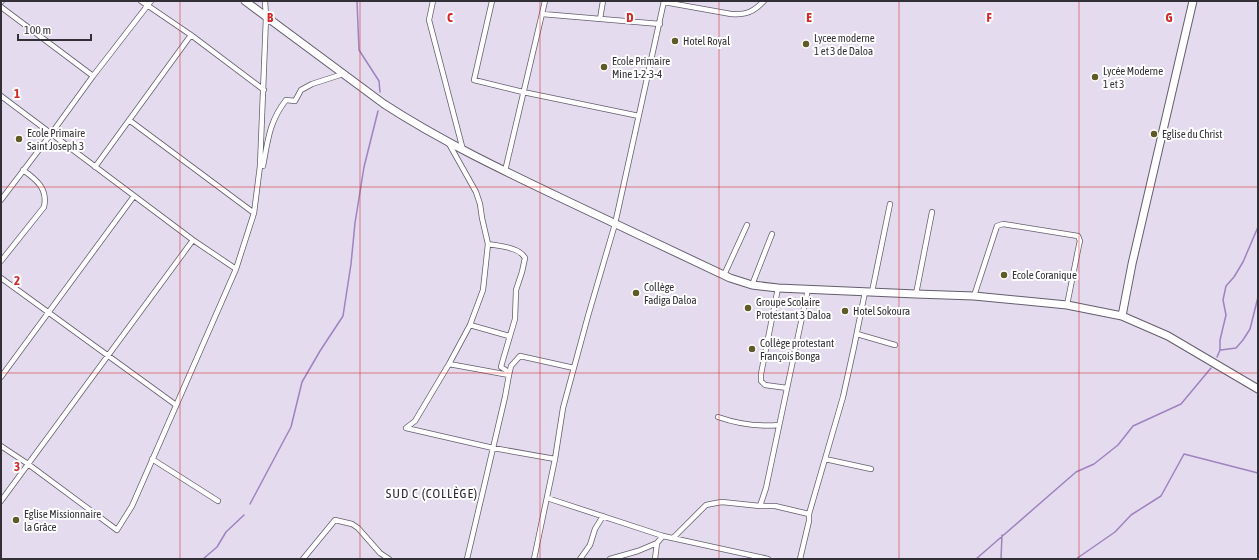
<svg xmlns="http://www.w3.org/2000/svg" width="1259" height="560" viewBox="0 0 1259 560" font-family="'Asap Condensed',sans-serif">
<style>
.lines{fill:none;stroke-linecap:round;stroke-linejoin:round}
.stream{stroke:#9f82bf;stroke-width:1.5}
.street-casing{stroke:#645d6d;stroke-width:6}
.secondary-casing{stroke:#645d6d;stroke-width:9}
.street{stroke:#fff;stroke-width:4.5}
.secondary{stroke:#fff;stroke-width:7}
.grid{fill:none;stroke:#d62828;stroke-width:1;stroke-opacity:0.55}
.poi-dot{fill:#5e5b27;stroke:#fff;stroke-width:1.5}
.labels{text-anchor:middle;stroke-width:4;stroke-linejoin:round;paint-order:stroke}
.poi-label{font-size:11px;fill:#322f36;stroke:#fff;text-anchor:start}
.quarter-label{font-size:13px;letter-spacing:1px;fill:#2e2836;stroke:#fff}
.grid-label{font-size:13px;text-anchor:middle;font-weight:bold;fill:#d62828;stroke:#fff;stroke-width:4;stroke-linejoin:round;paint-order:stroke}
</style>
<rect width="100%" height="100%" fill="#e4dcee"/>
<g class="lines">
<!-- stream -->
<path class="stream" d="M357 1 359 50 379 81 380 92
M1221 350 1236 348 1243 340 1250 329 1258 297
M1217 357 1220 350V340L1226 315 1223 300 1226 286 1234 277 1243 262 1258 227
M250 504 291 427 302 382 320 351 343 316 351 264 355 223 364 167 378 111
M203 559 217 547 226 532 244 515
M976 559 1076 472 1094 464 1118 445 1133 426 1181 404 1211 368
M1001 559 1002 535
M1076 559 1115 532 1131 515 1161 496 1184 454 1258 473"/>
<!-- street casing -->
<g class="street-casing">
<path id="street" d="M141 1 191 35 264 90
M433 1 429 20 463 150
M492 1 474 80 523 92 639 116
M1 2 2 1
M664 2 731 14C747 15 753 12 764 1
M1 7 93 76
M542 14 660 24
M600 19 603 1
M1 96 193 240 236 269
M129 120 254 213
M448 142 476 192 480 204 482 218 488 244 483 290 470 325 449 364 415 421 406 428 493 448 555 459
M263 166C268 140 269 122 286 100L295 101 301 90 312 84 343 74
M95 167 191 35
M505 171 545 1
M1 200 51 134 93 76 151 1
M1 261 44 207C48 189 37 180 23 170
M724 275 747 225
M1 278 176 405
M752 285 772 234
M778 288 761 374V381L765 385 787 388
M872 292 890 204
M916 294 932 212
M974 296 997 226 1003 224 1078 236 1080 241 1079 245 1067 305
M470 325 509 336
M857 334 895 345
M449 364 509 375 511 366 520 356 574 368
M1 377 134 196
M718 417C738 424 758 427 779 425
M1 446 28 464 117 530 132 506 236 269 254 213 260 166 266 17 265 1
M152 459 218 501
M825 459 871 469
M547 498 663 536 768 559
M1 501 193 240
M760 506 766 488 808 289
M673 538 706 505 716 503 722 502 760 506H775L809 514
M303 559 335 520 352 524 358 528 380 553 389 559
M467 559 505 397 509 375 507 371 501 367 502 363 515 319 516 290 522 272 525 258C520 247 498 246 488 244
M534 559 555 459 563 408 588 316 615 224 664 1
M580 559 590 545 595 529 603 516
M610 559 638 551 657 543 663 536
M655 559 657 543
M800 559 809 521V514L843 397 854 347 865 292"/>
</g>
<!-- secondary casing -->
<g class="secondary-casing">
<path id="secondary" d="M245 1 384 104C441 141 502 170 563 199 619 225 674 252 730 278L752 285 778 288 916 294 974 296 1067 305 1122 316 1168 336 1258 389
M1122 316 1132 264 1193 1"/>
</g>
<!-- street -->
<use href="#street" class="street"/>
<!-- secondary -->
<use href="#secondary" class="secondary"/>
</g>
<!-- grid -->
<path class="grid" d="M180 1V559M360 1V559M540 1V559M719 1V559M899 1V559M1079 1V559M1 187H1258M1 373H1258"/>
<!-- markers -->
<g class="poi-dot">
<circle cx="675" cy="41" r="4"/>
<circle cx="806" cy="44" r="4"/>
<circle cx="604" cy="67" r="4"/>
<circle cx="1095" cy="77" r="4"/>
<circle cx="1154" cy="134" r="4"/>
<circle cx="19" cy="139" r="4"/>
<circle cx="1004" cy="275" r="4"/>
<circle cx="636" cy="293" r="4"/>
<circle cx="748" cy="308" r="4"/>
<circle cx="845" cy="311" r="4"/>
<circle cx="752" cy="349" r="4"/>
<circle cx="16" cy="520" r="4"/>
</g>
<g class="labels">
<!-- poi labels -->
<g class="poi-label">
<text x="814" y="42">Lycee moderne<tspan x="814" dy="13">1 et 3 de Daloa</tspan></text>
<text x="683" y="45">Hotel Royal</text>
<text x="612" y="65">Ecole Primaire<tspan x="612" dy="13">Mine 1-2-3-4</tspan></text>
<text x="1103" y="75">Lycée Moderne<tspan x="1103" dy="13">1 et 3</tspan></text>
<text x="27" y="137">Ecole Primaire<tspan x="27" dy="13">Saint Joseph 3</tspan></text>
<text x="1162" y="138">Eglise du Christ</text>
<text x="1012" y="279">Ecole Coranique</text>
<text x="644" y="291">Collège<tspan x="644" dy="13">Fadiga Daloa</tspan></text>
<text x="756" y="306">Groupe Scolaire<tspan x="756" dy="13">Protestant 3 Daloa</tspan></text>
<text x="853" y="315">Hotel Sokoura</text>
<text x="760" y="347">Collège protestant<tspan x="760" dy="13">François Bonga</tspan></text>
<text x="24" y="518">Eglise Missionnaire<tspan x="24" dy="13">la Grâce</tspan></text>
</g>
<!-- quarter labels -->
<g class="quarter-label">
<text x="432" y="498">SUD C (COLLÈGE)</text>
</g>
</g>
<g class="grid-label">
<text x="270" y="22">B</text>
<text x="450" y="22">C</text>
<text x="630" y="22">D</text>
<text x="809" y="22">E</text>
<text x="989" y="22">F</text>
<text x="1169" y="22">G</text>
<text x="17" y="98">1</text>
<text x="17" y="285">2</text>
<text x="17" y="471">3</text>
</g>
<!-- border -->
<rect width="1259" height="560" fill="none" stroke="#322f36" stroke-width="4"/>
<!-- scale -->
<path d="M18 34v6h73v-6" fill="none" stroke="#322f36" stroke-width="2"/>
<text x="24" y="34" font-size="12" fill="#322f36" stroke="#ffffff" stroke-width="3" paint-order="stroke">100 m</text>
</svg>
